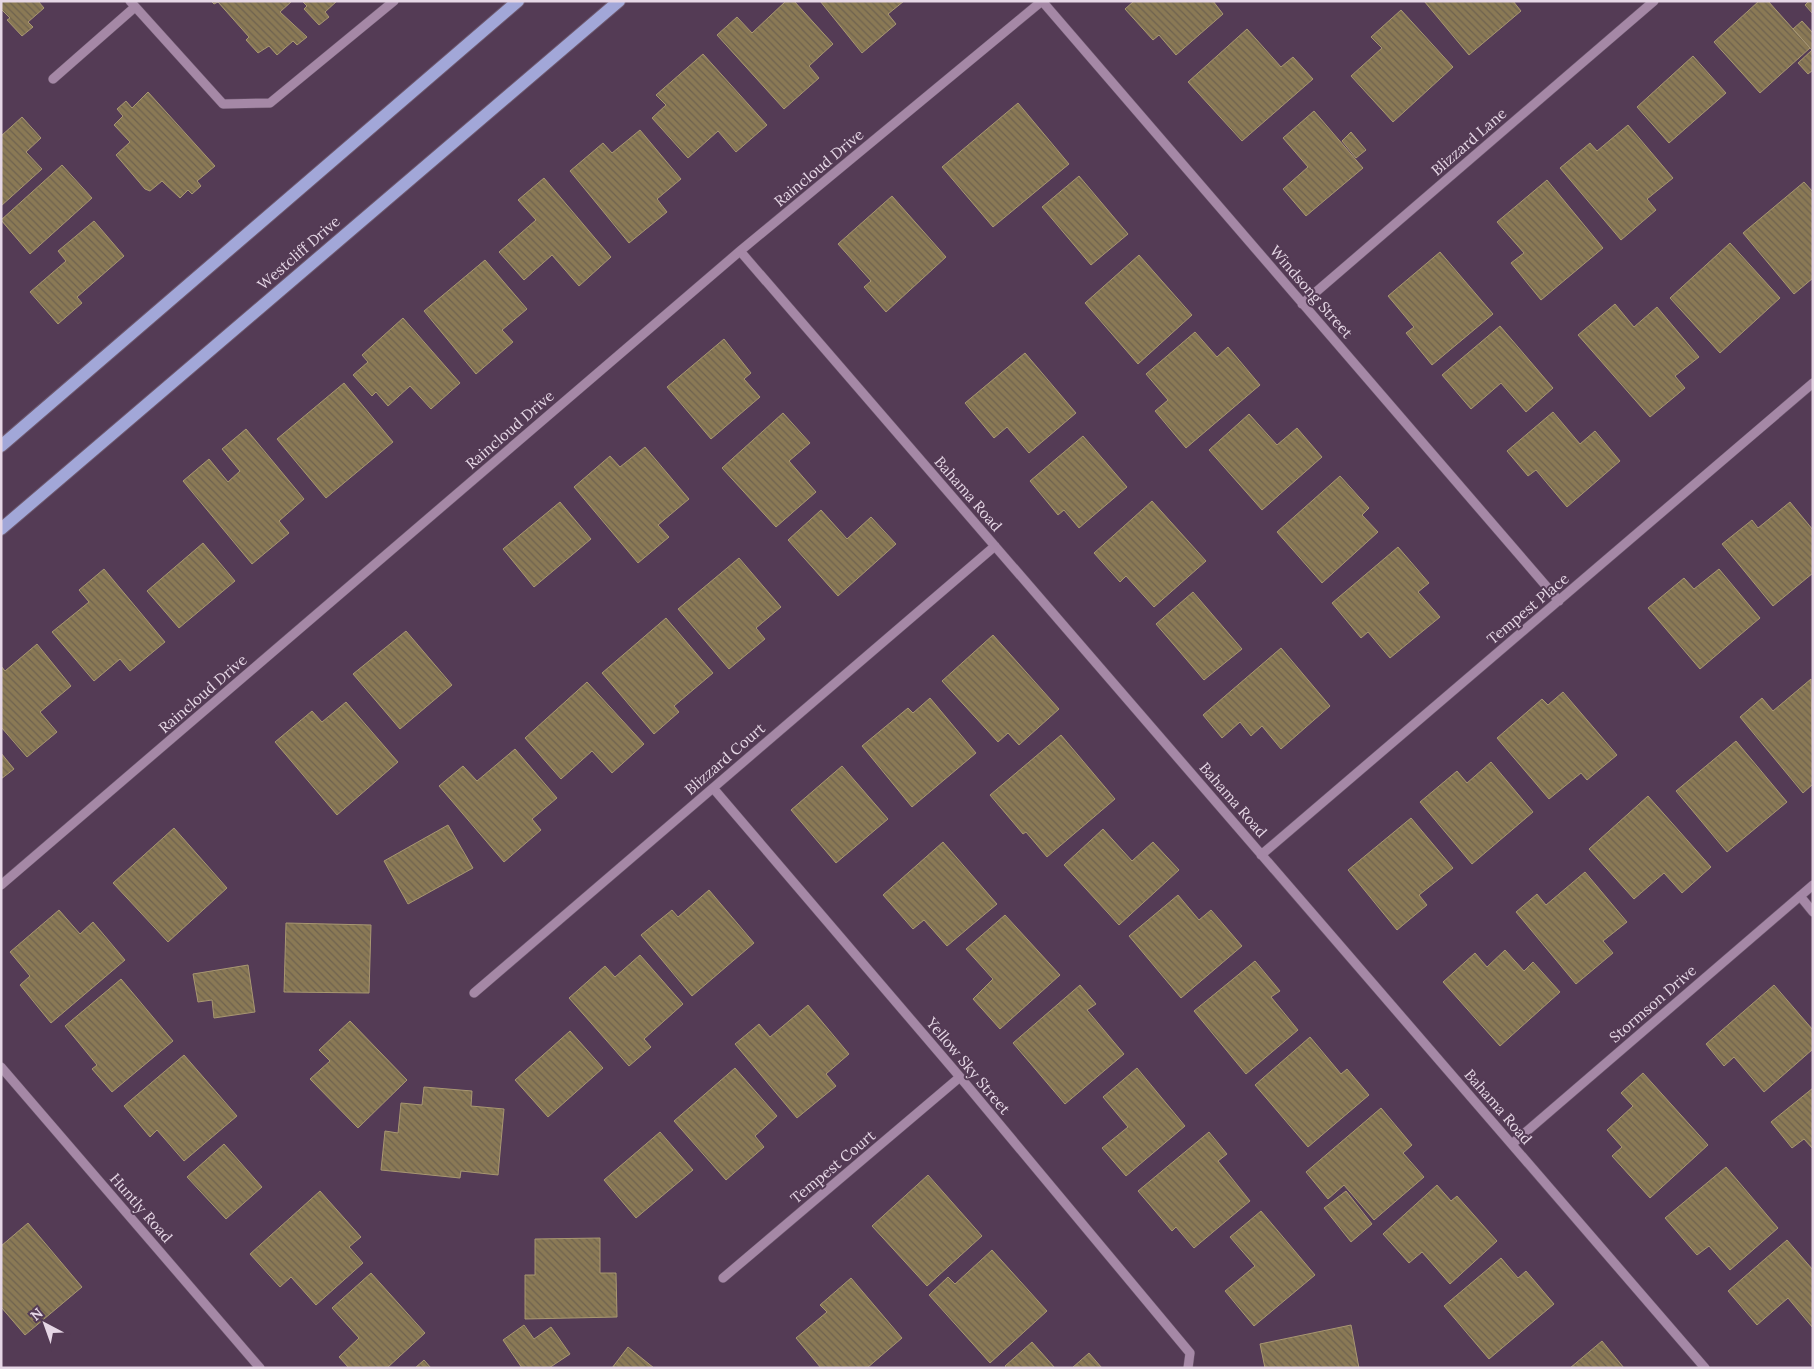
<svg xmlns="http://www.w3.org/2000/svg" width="1814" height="1369" viewBox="0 0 1814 1369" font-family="Lora,serif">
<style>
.building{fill:url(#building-back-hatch);stroke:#a89772}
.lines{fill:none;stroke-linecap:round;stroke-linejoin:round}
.minor-casing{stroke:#6d586e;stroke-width:10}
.major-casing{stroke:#6d586e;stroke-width:14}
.minor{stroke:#a588a6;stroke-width:9}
.major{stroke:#a2a7d8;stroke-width:12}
.labels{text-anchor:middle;stroke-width:4;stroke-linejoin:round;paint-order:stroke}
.street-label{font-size:15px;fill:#e6d7e6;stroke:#543b55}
</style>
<defs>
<pattern id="building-back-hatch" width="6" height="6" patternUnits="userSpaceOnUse" patternTransform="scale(1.25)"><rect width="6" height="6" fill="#8a7955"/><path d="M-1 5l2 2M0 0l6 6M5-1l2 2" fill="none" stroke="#6e624f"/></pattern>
</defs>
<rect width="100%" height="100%" fill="#543b55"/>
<!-- building -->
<path class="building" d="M1 1H38L44 8 28 22 33 27 22 36 7 20 10 18 1 9Z
M211 1H292L280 12 307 37 297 45 293 41 277 55 269 46 258 53 246 40 249 37 218 2 214 4Z
M302 1H337L325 12 329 17 319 25 304 9 307 6Z
M786 1H794L833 44 809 66 819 78 784 109 717 35 737 17 752 33Z
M820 1H904L888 14 896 24 862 53Z
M1134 1H1213L1223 14 1176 55 1159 35 1153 40 1125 9Z
M1424 1H1513L1521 11 1469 55Z
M1759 1H1768L1810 48 1760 93 1714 42Z
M1809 1H1813V14L1805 5Z
M1401 10 1453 67 1393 122 1351 76 1382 48 1371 37Z
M1802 21 1813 33V70L1808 74 1798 63 1812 50 1793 29Z
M1247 29 1281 67 1293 57 1313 79 1242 141 1188 82Z
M703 54 767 125 736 152 718 131 688 158 652 118 666 105 656 95Z
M1693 56 1726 93 1669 143 1637 107Z
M148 92 215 166 197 181 201 186 192 194 188 190 180 198 162 181 150 191 145 189 116 155 130 142 114 125 123 116 117 109 126 101 132 108Z
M1018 103 1069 164 993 227 942 167Z
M1314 111 1363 168 1306 216 1283 189 1308 167 1283 138Z
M22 117 41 138 26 152 42 169 1 206V136Z
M1628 125 1673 178 1647 199 1656 210 1621 240 1560 168 1590 143 1597 151Z
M640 130 681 179 657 199 667 212 629 243 570 171 603 143 612 153Z
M1351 132 1366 150 1356 158 1342 141Z
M62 165 92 198 30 254 1 220Z
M1079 176 1128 234 1091 265 1042 207Z
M544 178 611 257 579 286 552 255 524 280 499 252 536 220 518 200Z
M1547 180 1603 248 1541 300 1511 263 1524 253 1497 222Z
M1804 182 1813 192V278L1794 294 1743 233Z
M892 196 946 257 886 312 864 287 871 281 838 244Z
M94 221 124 256 77 297 82 303 58 324 30 292 66 261 58 251Z
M1730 243 1780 298 1720 353 1670 298Z
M1440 252 1493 314 1432 365 1406 333 1414 327 1388 296Z
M1139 255 1192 315 1138 364 1085 303Z
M485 260 527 309 502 330 513 342 476 374 424 311Z
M1615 304 1634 327 1657 307 1699 357 1675 376 1685 388 1650 417 1578 335Z
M403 318 460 383 431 409 410 386 388 406 376 392 372 396 353 375 368 362 362 355Z
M1500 326 1553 388 1526 412 1501 383 1471 409 1442 375Z
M1195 332 1217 357 1228 347 1260 385 1186 448 1155 411 1168 400 1146 374Z
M724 339 751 373 744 379 760 397 711 439 667 387Z
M1025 353 1076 413 1029 453 1007 427 994 438 965 403Z
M344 383 393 442 326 498 277 439Z
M1553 412 1580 444 1595 431 1620 461 1567 507 1536 470 1528 476 1507 451Z
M783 413 810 443 789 461 816 492 776 527 722 468Z
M1249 414 1277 445 1297 428 1322 457 1262 510 1209 450Z
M246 429 304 499 279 521 289 533 252 564 183 481 209 459 228 482 240 471 222 449Z
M1083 436 1127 487 1079 528 1064 510 1058 515 1030 481Z
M645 447 689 499 658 525 669 537 638 563 574 487 610 456 620 467Z
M1340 476 1369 508 1362 515 1378 532 1322 583 1277 532Z
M1152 501 1206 561 1154 607 1126 576 1120 582 1094 553Z
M560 502 591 539 534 587 503 549Z
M1790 502 1813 530V573L1773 606 1722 544 1752 520 1758 528Z
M821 510 847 539 871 517 896 544 838 596 788 540Z
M203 543 235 581 179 628 147 591Z
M1398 547 1429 583 1418 592 1440 617 1390 658 1368 632 1361 638 1332 603Z
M739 558 781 607 756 628 765 639 729 669 678 609Z
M104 569 165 642 130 671 120 659 94 681 52 632 89 602 79 590Z
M1719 569 1760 618 1700 669 1648 608 1684 578 1694 589Z
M1193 592 1242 649 1204 680 1156 624Z
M666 618 713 673 674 706 679 712 654 734 602 673Z
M406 631 452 685 400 729 353 674Z
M993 635 1059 709 1019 745 1008 733 998 742 942 681Z
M37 644 71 686 40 712 57 732 27 757 1 727V666L5 671Z
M1281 648 1330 706 1281 749 1262 726 1251 736 1240 722 1222 738 1203 715Z
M1811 679 1813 784 1803 793 1740 717 1762 698 1773 711Z
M587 682 644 744 612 773 592 751 561 779 525 738Z
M1563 692 1617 755 1587 780 1581 773 1549 799 1497 738 1542 699 1548 705Z
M930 698 976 753 912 807 862 746 908 708 913 713Z
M346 702 398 762 337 815 275 742 312 711 322 722Z
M1061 735 1115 799 1047 857 1026 832 1023 834 990 795Z
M1736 741 1787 802 1727 852 1676 791Z
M515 749 557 798 532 819 541 830 504 862 439 786 463 766 477 781Z
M1 753 14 769 1 779Z
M1491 762 1533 812 1472 864 1420 802 1457 771 1467 783Z
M842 766 888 819 836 863 791 810Z
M1648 796 1711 867 1682 893 1664 873 1634 899 1589 849Z
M1411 818 1453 868 1419 895 1427 905 1397 930 1348 870Z
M448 825 473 868 408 904 384 861Z
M174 828 227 888 168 942 113 883Z
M1103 829 1132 861 1153 842 1179 870 1119 925 1064 865Z
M943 842 997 904 947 946 924 920 913 929 883 895Z
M1585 872 1627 922 1603 941 1613 953 1576 984 1516 912 1537 894 1546 905Z
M709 890 754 943 692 996 641 935 672 910 678 917Z
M1178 895 1199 920 1211 910 1242 946 1181 998 1129 936Z
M59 910 80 934 93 922 125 960 51 1023 20 985 30 976 10 952Z
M1005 915 1060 975 1000 1029 973 999 993 979 966 949Z
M286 923 371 925 369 993 284 992Z
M1505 950 1524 971 1533 962 1560 992 1500 1046 1443 982 1475 953 1487 967Z
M640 955 683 1004 644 1039 651 1047 629 1066 569 998 605 966 615 977Z
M1255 961 1280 991 1271 997 1298 1030 1246 1074 1194 1011Z
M248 965 255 1012 214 1018 212 1000 198 1002 193 974Z
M121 979 173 1041 112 1092 92 1069 97 1065 65 1026Z
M1080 985 1096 1004 1087 1010 1124 1054 1065 1104 1013 1043Z
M1774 985 1813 1030V1049L1764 1092 1734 1057 1724 1066 1706 1044Z
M808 1005 849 1054 826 1074 836 1086 797 1118 735 1044 759 1024 770 1037Z
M350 1021 407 1080 358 1128 310 1079 330 1061 319 1050Z
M570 1031 603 1068 548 1117 515 1080Z
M1310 1037 1341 1074 1347 1069 1369 1095 1308 1147 1255 1085Z
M184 1055 237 1116 184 1161 157 1130 150 1137 124 1106Z
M735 1068 777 1116 755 1136 764 1147 726 1180 674 1121Z
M1137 1068 1185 1126 1126 1176 1102 1148 1128 1127 1103 1097Z
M1643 1073 1708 1145 1650 1198 1612 1156 1622 1147 1607 1130 1633 1106 1621 1093Z
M424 1087 472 1091 471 1106 504 1109 498 1175 461 1171 460 1178 381 1170 385 1131 398 1133 401 1103 422 1105Z
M1813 1088V1149L1804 1139 1792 1148 1771 1122Z
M1381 1108 1412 1145 1403 1153 1424 1177 1374 1220 1344 1185 1328 1199 1306 1172Z
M660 1132 693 1170 636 1218 604 1180Z
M1209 1132 1227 1154 1218 1161 1250 1201 1194 1248 1176 1227 1172 1231 1138 1191Z
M224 1144 262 1187 226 1219 187 1177Z
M1726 1167 1778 1228 1730 1270 1709 1246 1697 1255 1665 1218Z
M928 1175 982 1236 927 1286 872 1226Z
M1437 1185 1451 1201 1457 1196 1497 1241 1450 1284 1422 1252 1409 1263 1383 1234Z
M320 1191 361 1237 349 1247 363 1263 316 1305 291 1277 280 1287 250 1254Z
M1346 1191 1372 1224 1351 1242 1324 1208Z
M1261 1211 1315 1275 1254 1326 1225 1291 1255 1266 1230 1237Z
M28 1223 82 1287 25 1335 1 1307V1246Z
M600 1238V1273H616L617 1317 525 1319V1275H535V1239Z
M1787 1240 1813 1270V1328L1788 1298 1757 1325 1728 1291Z
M992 1250 1047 1311 990 1363 929 1295 948 1277 955 1284Z
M1501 1258 1518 1278 1526 1271 1554 1304 1489 1359 1444 1306Z
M371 1273 425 1333 387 1368H349L339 1357 359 1338 332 1308Z
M851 1278 902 1338 867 1368H821L796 1338 827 1312 820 1305Z
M524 1325 534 1339 551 1327 570 1354 549 1368H522L503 1340Z
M1351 1325 1359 1368H1265L1260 1344Z
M1602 1341 1624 1368H1570Z
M1032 1342 1055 1368H1007L1005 1366Z
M628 1347 654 1368H612Z
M1089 1353 1102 1368H1072Z
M424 1360 431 1368H415Z"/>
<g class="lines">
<!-- minor casing -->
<g class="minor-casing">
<path id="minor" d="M130 1 223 104 270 103 394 1
M1042 1 1559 601
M53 79 135 7
M740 251 1705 1368
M1302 304 1654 1
M713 788 960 1077 1190 1353 1188 1368
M1261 855 1813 383
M1 885 740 251 1042 1
M1800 896 1813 912
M474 993 995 546
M1 1067 260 1368
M1512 1144 1813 885
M723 1278 960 1077"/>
</g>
<!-- major casing -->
<g class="major-casing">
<path id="major" d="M1 446 518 1
M1 529 619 1"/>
</g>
<!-- minor -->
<use href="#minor" class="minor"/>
<!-- major -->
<use href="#major" class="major"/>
</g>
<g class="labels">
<!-- street labels -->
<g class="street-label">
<text transform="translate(1469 142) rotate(-41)" y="5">Blizzard Lane</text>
<text transform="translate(819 168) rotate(-40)" y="5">Raincloud Drive</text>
<text transform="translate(299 253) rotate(-41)" y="5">Westcliff Drive</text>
<text transform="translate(1311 292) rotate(49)" y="5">Windsong Street</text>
<text transform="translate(510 430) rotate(-41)" y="5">Raincloud Drive</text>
<text transform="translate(968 494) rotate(49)" y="5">Bahama Road</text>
<text transform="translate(1528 609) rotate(-40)" y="5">Tempest Place</text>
<text transform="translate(203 694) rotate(-41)" y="5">Raincloud Drive</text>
<text transform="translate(725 759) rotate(-41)" y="5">Blizzard Court</text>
<text transform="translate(1233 800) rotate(49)" y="5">Bahama Road</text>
<text transform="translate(1653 1004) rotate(-41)" y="5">Stormson Drive</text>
<text transform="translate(968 1066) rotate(50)" y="5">Yellow Sky Street</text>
<text transform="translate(1498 1107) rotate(49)" y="5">Bahama Road</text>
<text transform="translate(833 1167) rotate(-40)" y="5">Tempest Court</text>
<text transform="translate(141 1208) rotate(49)" y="5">Huntly Road</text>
</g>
</g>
<!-- border -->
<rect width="1814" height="1369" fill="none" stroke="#e6d7e6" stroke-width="5"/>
<!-- north arrow -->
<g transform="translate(45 1324) rotate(319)" stroke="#543b55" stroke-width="4" paint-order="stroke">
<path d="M0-4L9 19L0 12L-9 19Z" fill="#e6d7e6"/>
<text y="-8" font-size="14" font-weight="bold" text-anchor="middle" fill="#e6d7e6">N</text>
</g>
</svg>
